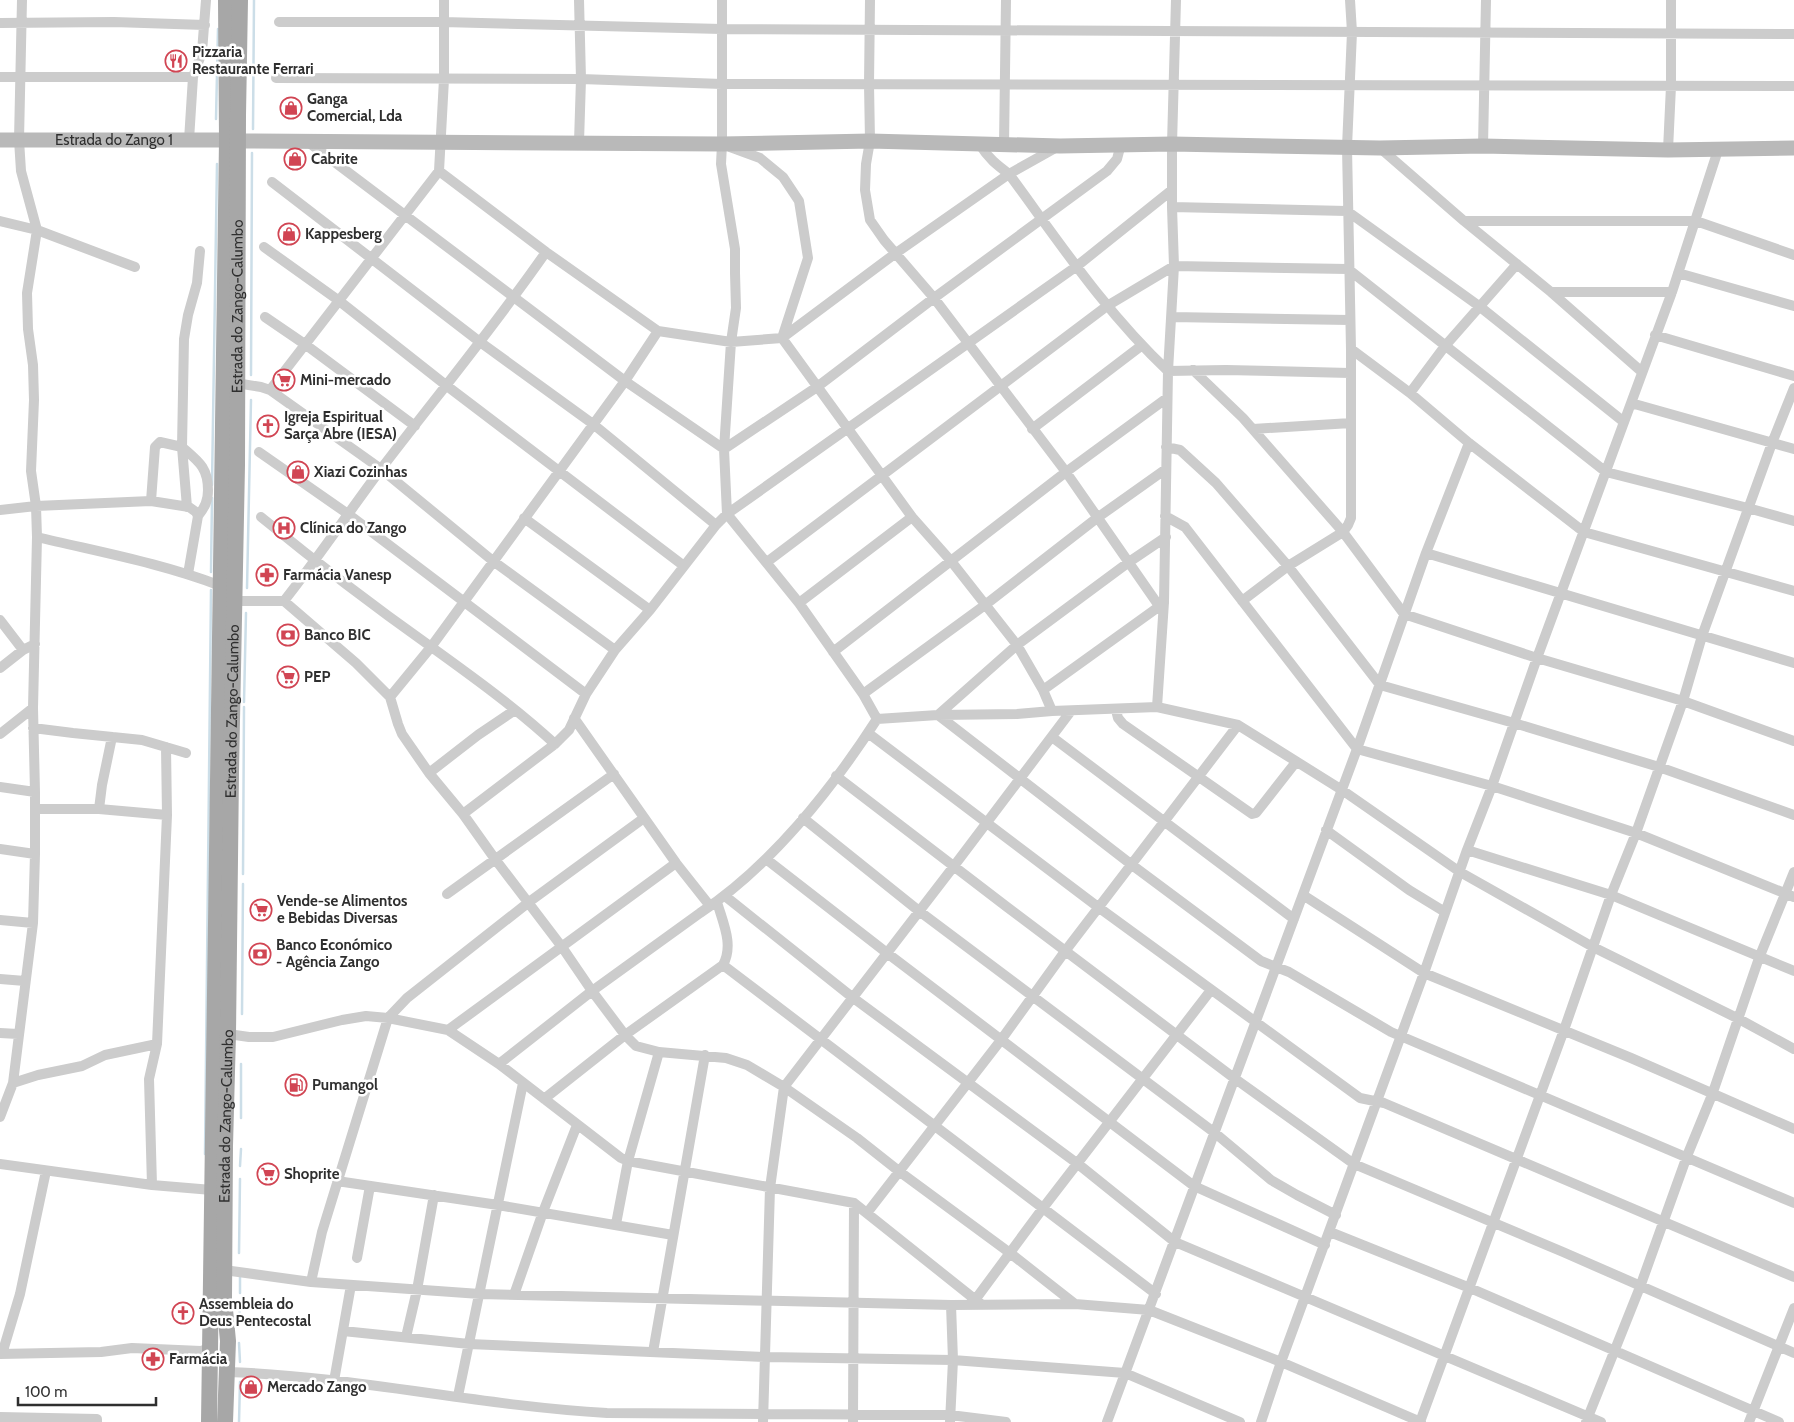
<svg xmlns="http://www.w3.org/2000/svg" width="1794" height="1422" viewBox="0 0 1794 1422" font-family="Cabin,sans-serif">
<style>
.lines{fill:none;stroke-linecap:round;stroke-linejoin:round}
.stream{stroke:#ccdee8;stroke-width:2.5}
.street{stroke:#ccc;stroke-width:10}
.secondary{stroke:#b9b9b9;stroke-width:15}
.primary{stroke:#a7a7a7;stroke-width:16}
.labels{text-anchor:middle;stroke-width:5;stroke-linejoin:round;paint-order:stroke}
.poi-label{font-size:15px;font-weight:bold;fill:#2f2f2f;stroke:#fff;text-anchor:start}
.street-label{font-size:15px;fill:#2f2f2f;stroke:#fff}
</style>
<rect width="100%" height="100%" fill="#fff"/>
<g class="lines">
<!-- stream -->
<path class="stream" d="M216 119 218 29
M253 129 254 0
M251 375 252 153
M212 485 217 164
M211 572 212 498
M247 588 251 400
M244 702 246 613
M243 874 244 707
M242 1014 243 884
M241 1064V1118
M205 1154 211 590
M240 1166 241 1149
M239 1253 240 1179
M240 1277V1293
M239 1326 240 1307
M239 1343 240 1362
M239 1422 240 1382"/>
<!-- street -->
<path class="street" d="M444 0V79L439 171 546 252 658 331 731 342 782 338 896 253 1009 174 1059 146
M579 0 581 79 579 142
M722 0V144L721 164 735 249V273L736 308 731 342 724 449 727 514 799 603 863 694 877 719
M870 0 869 84 870 141 866 164 865 190 870 220 884 240 934 298 1066 472 1159 606
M279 22H443L722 29 1794 34
M0 23 114 22 205 25
M0 77H193
M276 78 581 79 722 84 1794 86
M189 140 193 77 202 52 206 0
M308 142 625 381 724 449 817 387 934 298 1107 171 1117 159 1121 144
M980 145C988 158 997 165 1009 174 1059 242 1106 313 1168 371L1226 370 1350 373
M1004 145 1006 0
M1483 146 1486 0
M730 147 760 158 783 177 799 201 808 258 782 338 912 517 951 561 1017 645 1043 690 1052 711
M1380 148 1464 221 1551 292 1642 372
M1668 150 1671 86V0
M272 182 480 342 593 424 716 525
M1172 207 1347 211 1479 306 1624 422
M0 221 37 230 135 267
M1464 221H1696L1794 255
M264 247 338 300 447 386 684 566
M1678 273 1794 306
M1551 292H1672
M265 317 306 345 415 426
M1172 317 1350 320
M1655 335 1794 376
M1351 349 1410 393 1469 443 1584 532 1794 591
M1193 370 1243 418 1343 532 1404 614 1537 658 1683 701 1794 741
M236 383 261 387 270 390 381 469 493 561 615 650
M270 390 439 171
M1410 393 1445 346 1517 264
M1631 403 1794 449
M1032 429 1141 346
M1253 429 1351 423
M182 447C198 461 208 467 208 490 208 501 205 507 198 516
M182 447 187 507
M1166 447 1180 450 1216 483 1288 566 1380 685 1514 723 1659 767 1794 815
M259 452 348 514 586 694
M151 501 155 447 160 442 182 447 184 339 188 315 197 283 200 251
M0 510 36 506 151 501 189 507 196 512 198 516 188 574
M1165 516 1185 527 1357 749 1492 786 1636 833 1794 897
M261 517C316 562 372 605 430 646 473 677 516 708 555 744
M524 518 650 610
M37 537C99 552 161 563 221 586
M1166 537 1129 562 1017 645 938 715 1132 865 1261 961 1289 972 1391 1032 1794 1203
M1426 553 1794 663
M767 562 1107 306 1174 266 1348 269 1606 472 1748 508 1794 521
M234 601H284L356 663 390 697 398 724 402 734 429 773 463 814 495 859 562 947 592 991 625 1035 636 1046 659 1052 726 1058 747 1065 784 1087 857 1138 900 1172 1010 1253 1075 1304
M284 601C318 558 348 513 381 469 436 397 494 327 546 252
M1242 601 1288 566 1343 532 1348 525 1351 518V349L1347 147 1352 32 1350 0
M799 603 912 517
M0 620 23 650 35 644
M833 652 1066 472 1167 398
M0 668 23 650
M1043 690 1164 603
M863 694 985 605 1097 518 1166 469
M390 697 431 647 625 381 658 331
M1157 707 1164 602 1168 371 1174 266 1172 207V144L1176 0
M1116 710 1118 718 1123 724 1252 814 1256 813 1296 762
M574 718 676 863 710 906
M877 719 938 715 1017 714 1052 711 1157 707 1238 725 1342 790 1460 872 1593 947 1739 1019 1794 1049
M33 728 73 733 142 740 186 753
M868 733 1098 907 1360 1098 1384 1103 1794 1277
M0 734 33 708
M1052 737 1294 919
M429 773 478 735 515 710
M836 776 1007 907 1234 1078 1354 1164 1563 1252 1794 1353
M0 787 35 792
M35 809H99L167 815 166 747
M99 809 102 785 112 737
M463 814 555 744 569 730 586 694 615 650 650 610 716 525 727 514 1077 266 1172 190
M803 818 919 911 1215 1133 1271 1180 1297 1195 1336 1215
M1326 830 1409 890 1445 912
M0 849 35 854
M1467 850 1611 895 1794 971
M766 859 887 953 1194 1186 1325 1245
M447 894 614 774
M1303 895 1424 973 1631 1058 1794 1129
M725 896 852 997 1078 1164 1175 1242 1601 1422
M0 920 33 923
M723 965 1156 1294
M0 979 25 981
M448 1030 676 863
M0 1033 18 1034
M228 1034 249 1037H273L342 1020 366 1016 388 1018 448 1030 499 1064 621 1158 628 1161 854 1203 982 1305
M499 1064 592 991 700 913C770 867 832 789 877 719
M13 1083 38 1075 82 1066 105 1055 157 1044
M544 1099 625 1035 723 965C734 945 723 923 717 902
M0 1117 13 1083 33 923 35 854V792L33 708 37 537 36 506 31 471 34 400 33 365 28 329 27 293 37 230 21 171 19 140 22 0
M0 1164 152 1185 212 1190
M337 1181 498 1205 673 1235
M152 1185 149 1079 157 1044 167 815
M867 1213 1001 1040 1066 950 1238 725
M616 1224 628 1161 659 1052
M1330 1232 1470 1288 1779 1422
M357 1258 370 1186
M224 1270 311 1282 480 1294 951 1305 1075 1304 1149 1310 1281 1362 1421 1422
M311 1282 322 1232 388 1018 407 998 529 902 644 818
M514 1295 543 1212 577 1125
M975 1300 1043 1208 1211 990
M343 1331 469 1344 766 1357 953 1360 1125 1373 1240 1422
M406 1337 417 1290 434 1195
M653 1352 705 1055
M0 1354 101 1352 132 1348 201 1351 210 1348
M2 1354 20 1294 46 1171
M227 1372C354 1376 480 1406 607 1413L950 1415 1006 1422
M334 1381 351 1285
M458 1396 523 1083
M0 1417 97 1419V1422
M763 1422 770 1188 784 1087 954 866 1071 711
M853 1422 854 1203
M950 1422 953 1360 951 1305
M1107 1422 1357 749 1426 553 1469 443
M1261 1422 1281 1362 1424 973 1467 850 1492 786 1537 658 1672 292 1718 150
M1420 1422 1564 1030 1611 895 1636 833 1683 701 1702 636 1772 443 1794 388
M1586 1422 1640 1287 1687 1156 1712 1095 1759 958 1794 872
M1749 1422 1794 1308"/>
<!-- secondary -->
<g class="secondary">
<path id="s1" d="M0 140H227"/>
<path d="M238 141 722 144 870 141 1060 146 1172 144 1380 148 1483 146 1668 150 1794 148"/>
</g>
<!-- primary -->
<g class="primary">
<path d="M209 1422 227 140 226 0"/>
<path id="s2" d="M225 1422 228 1341 224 1299 225 1146 228 1034 231 772 237 465 238 115 240 0"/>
</g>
</g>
<!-- icons -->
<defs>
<g id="restaurant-ring" transform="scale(1.125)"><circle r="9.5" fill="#fff" stroke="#d14553" stroke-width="1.5"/><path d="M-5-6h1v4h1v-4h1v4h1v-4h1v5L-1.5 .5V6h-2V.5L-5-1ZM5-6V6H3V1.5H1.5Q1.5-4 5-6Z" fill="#d14553"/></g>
<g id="shop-ring" transform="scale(1.125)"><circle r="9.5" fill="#fff" stroke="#d14553" stroke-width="1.5"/><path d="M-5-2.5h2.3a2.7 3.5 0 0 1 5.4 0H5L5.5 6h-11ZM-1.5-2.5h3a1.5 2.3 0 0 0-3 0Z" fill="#d14553"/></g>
<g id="supermarket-ring" transform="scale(1.125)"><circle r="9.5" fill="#fff" stroke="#d14553" stroke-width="1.5"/><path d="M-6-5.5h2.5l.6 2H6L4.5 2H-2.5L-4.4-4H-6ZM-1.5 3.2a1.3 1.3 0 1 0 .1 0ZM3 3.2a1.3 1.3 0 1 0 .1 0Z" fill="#d14553"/></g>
<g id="church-ring" transform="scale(1.125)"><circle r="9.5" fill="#fff" stroke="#d14553" stroke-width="1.5"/><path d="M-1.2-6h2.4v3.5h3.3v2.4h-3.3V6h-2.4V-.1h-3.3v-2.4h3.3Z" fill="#d14553"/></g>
<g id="hospital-ring" transform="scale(1.125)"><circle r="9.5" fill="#fff" stroke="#d14553" stroke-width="1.5"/><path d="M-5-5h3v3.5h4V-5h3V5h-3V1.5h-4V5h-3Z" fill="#d14553"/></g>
<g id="pharmacy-ring" transform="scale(1.125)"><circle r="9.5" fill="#fff" stroke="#d14553" stroke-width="1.5"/><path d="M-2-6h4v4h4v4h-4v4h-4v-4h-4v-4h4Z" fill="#d14553"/></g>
<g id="bank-ring" transform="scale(1.125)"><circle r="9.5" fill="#fff" stroke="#d14553" stroke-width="1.5"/><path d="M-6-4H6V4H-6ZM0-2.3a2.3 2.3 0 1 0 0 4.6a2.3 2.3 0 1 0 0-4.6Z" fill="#d14553"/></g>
<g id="fuel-ring" transform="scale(1.125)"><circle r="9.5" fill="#fff" stroke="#d14553" stroke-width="1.5"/><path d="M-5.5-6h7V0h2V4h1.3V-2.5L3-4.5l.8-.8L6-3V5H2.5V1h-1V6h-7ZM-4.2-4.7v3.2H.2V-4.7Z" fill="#d14553"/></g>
</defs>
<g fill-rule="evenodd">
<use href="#restaurant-ring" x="176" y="61"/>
<use href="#shop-ring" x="291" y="108"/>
<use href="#shop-ring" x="295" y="159"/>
<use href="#shop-ring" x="289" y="234"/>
<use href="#supermarket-ring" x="284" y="380"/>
<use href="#church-ring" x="268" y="426"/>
<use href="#shop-ring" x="298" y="472"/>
<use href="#hospital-ring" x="284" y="528"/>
<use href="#pharmacy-ring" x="267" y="575"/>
<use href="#bank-ring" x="288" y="635"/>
<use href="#supermarket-ring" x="288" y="677"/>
<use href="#supermarket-ring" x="261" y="910"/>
<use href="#bank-ring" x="260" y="954"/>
<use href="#fuel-ring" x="296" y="1085"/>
<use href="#supermarket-ring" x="268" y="1174"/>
<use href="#church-ring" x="183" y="1313"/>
<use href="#pharmacy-ring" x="153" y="1359"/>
<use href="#shop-ring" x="251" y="1387"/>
</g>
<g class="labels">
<!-- poi labels -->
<g class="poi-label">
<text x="192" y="57">Pizzaria<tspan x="192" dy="17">Restaurante Ferrari</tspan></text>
<text x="307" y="104">Ganga<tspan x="307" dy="17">Comercial, Lda</tspan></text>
<text x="311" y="164">Cabrite</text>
<text x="305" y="239">Kappesberg</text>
<text x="300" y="385">Mini-mercado</text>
<text x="284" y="422">Igreja Espiritual<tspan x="284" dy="17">Sarça Abre (IESA)</tspan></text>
<text x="314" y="477">Xiazi Cozinhas</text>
<text x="300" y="533">Clínica do Zango</text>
<text x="283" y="580">Farmácia Vanesp</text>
<text x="304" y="640">Banco BIC</text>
<text x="304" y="682">PEP</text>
<text x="277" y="906">Vende-se Alimentos<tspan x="277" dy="17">e Bebidas Diversas</tspan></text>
<text x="276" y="950">Banco Económico<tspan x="276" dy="17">- Agência Zango</tspan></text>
<text x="312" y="1090">Pumangol</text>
<text x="284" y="1179">Shoprite</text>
<text x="199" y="1309">Assembleia do<tspan x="199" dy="17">Deus Pentecostal</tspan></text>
<text x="169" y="1364">Farmácia</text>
<text x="267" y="1392">Mercado Zango</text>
</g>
<!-- street labels -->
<g class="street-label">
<text dy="5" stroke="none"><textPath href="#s1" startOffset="114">Estrada do Zango 1</textPath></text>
<text dy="5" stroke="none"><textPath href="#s2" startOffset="1116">Estrada do Zango-Calumbo</textPath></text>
<text dy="5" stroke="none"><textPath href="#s2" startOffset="711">Estrada do Zango-Calumbo</textPath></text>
<text dy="5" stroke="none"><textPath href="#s2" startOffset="306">Estrada do Zango-Calumbo</textPath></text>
</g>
</g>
<!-- scale -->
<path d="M18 1397v8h138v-8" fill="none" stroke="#2f2f2f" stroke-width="2.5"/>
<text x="25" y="1397" font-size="15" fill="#2f2f2f" stroke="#ffffff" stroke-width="4" paint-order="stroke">100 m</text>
</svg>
